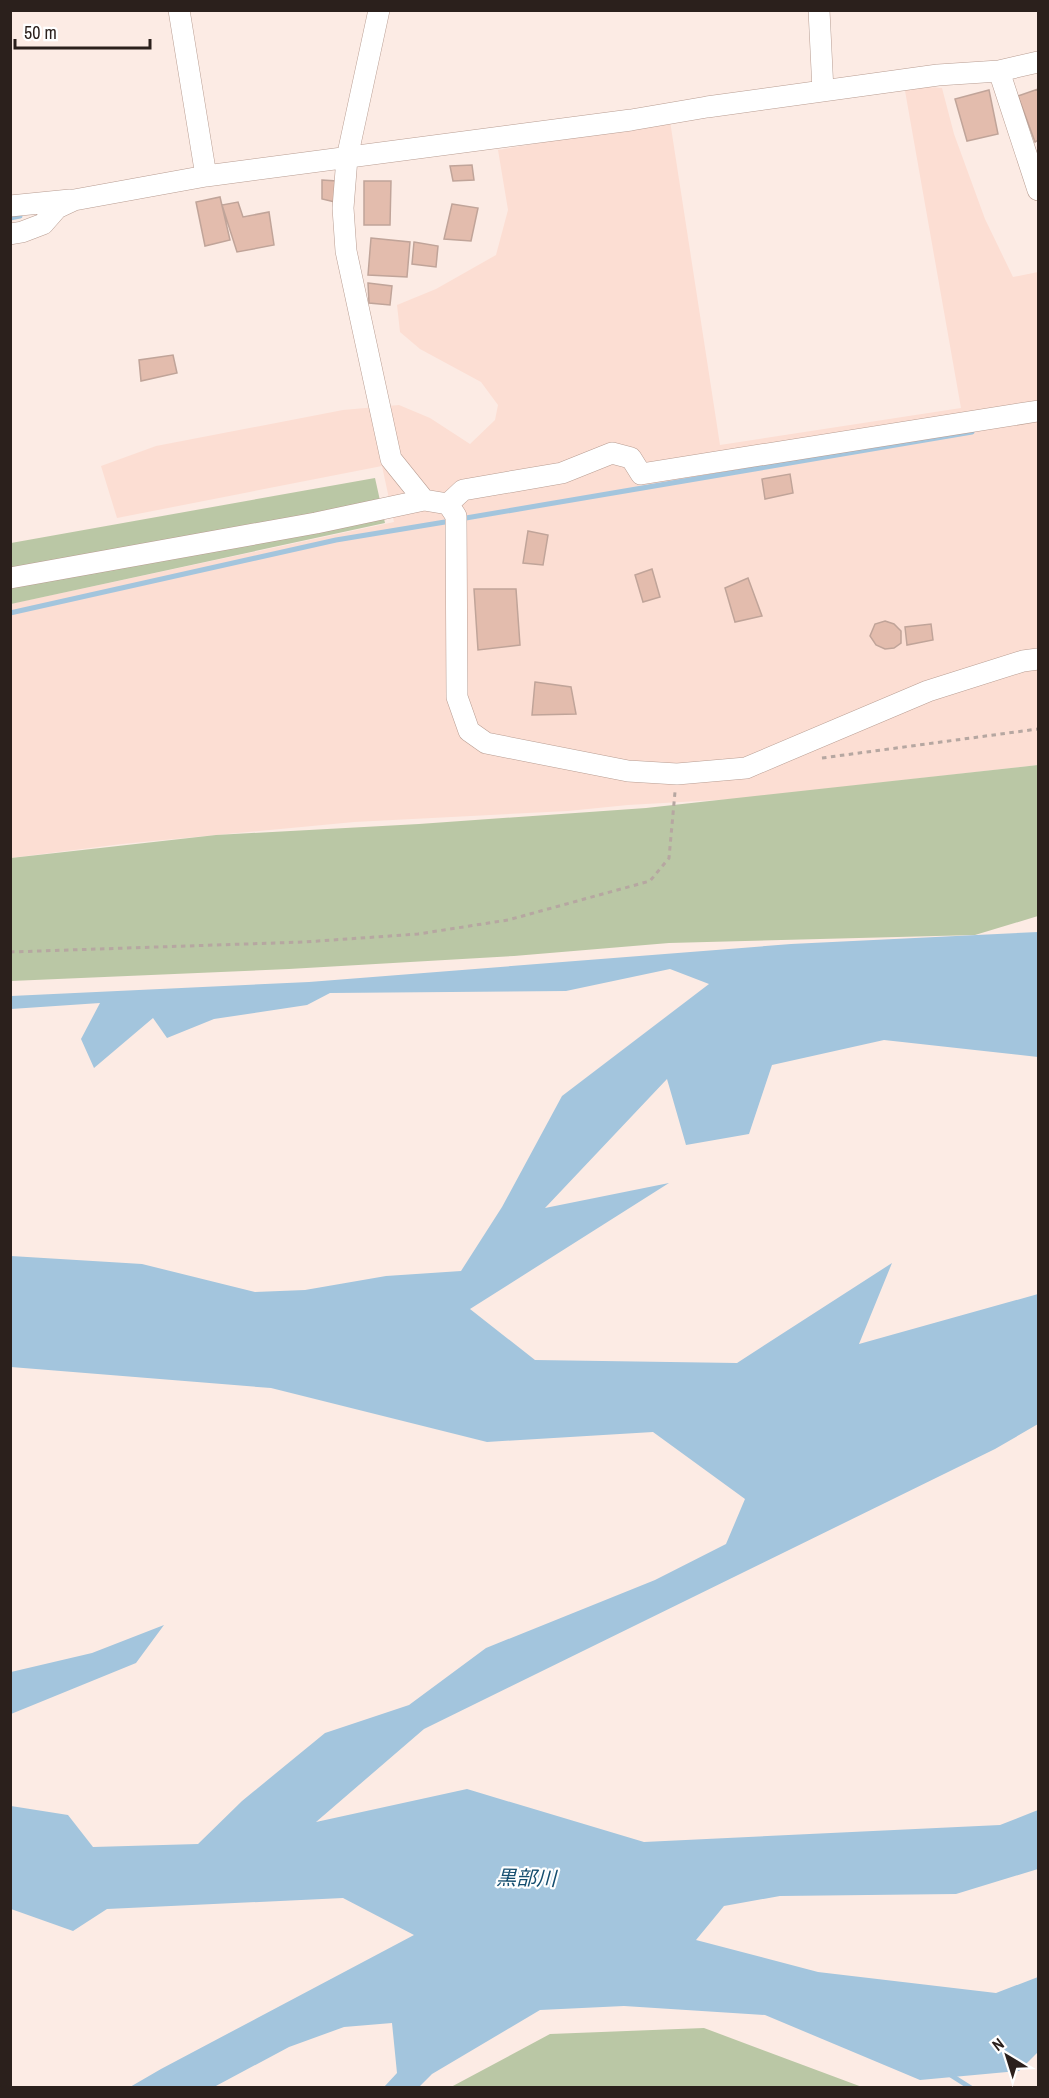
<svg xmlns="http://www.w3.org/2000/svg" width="1049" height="2098" viewBox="0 0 1049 2098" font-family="'Archivo Narrow','Noto Sans JP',sans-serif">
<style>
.built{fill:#fcded3}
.green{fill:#bac7a5}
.water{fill:#a3c5dd}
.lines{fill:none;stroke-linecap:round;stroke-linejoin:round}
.stream{stroke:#a3c5dd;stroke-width:5}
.building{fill:#e3bcad;stroke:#c0a499;stroke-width:1.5}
.minor-casing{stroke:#b89d92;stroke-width:22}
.path{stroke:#b6a7a1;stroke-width:3;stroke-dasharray:4.5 4.5;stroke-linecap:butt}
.minor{stroke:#fff;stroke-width:21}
.labels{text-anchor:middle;stroke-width:4.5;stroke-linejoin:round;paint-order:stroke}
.water-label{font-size:20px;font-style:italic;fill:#154e6f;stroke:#fff}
</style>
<rect width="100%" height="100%" fill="#fcebe4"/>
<!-- built -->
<path class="built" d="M904 85 942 88 954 134 985 219 1013 277 1038 272V765L735 799 628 805 568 811 354 822 122 844 11 858 10 604 394 522 382 466 117 518 101 466 156 446 343 410 399 405 430 418 470 444 495 420 498 405 481 382 420 349 400 332 397 305 436 289 496 255 508 210 498 150 670 121 720 445 961 408Z"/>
<!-- green -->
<path class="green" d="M375 478 385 523 11 604V543Z
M1038 765V916L975 935 669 943 514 956 289 969 11 981V858L216 835 419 824 646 808Z
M704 2028 862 2087H451L550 2034Z"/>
<!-- water -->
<path class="water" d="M1038 932V1057L884 1040 772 1065 749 1134 686 1145 667 1079 545 1208 669 1183 470 1309 535 1360 737 1363 892 1263 859 1344 1038 1294V1424L995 1449 424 1729 316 1822 467 1789 644 1842 1000 1825 1038 1810V1869L956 1894 780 1896 724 1906 696 1940 818 1972 996 1993 1038 1977V2052L1019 2071 920 2080 765 2015 624 2006 540 2010 432 2074 419 2087H384L397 2073 392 2023 344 2027 289 2047 214 2087H130L161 2069 414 1935 343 1898 107 1909 73 1931 11 1909V1806L68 1815 93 1847 198 1844 242 1801 325 1733 409 1705 486 1648 655 1580 726 1544 745 1499 653 1432 487 1442 271 1388 11 1367V1256L142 1264 255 1292 305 1290 386 1276 461 1271 502 1207 562 1096 709 984 670 969 566 991 330 993 307 1005 214 1019 167 1038 153 1018 94 1068 81 1039 100 1003 11 1009V996L309 982 791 944Z
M164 1625 136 1663 11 1714V1672L92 1653Z"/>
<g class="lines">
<!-- stream -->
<path class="stream" d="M10 218 20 216
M460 519 972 432
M10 613 336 540 451 521
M949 2074 971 2088"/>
</g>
<!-- building -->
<path class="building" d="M1038 89V140L1035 142 1018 96Z
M989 90 998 134 967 141 955 99Z
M472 165 474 180 453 181 450 166Z
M322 180 337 181 335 202 322 199Z
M364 181H391L390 225H364Z
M220 197 230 240 205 246 196 202Z
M238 202 243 217 269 212 274 245 237 252 222 205Z
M452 204 478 208 471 241 444 239Z
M371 238 410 242 407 277 368 275Z
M414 242 438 246 436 267 412 264Z
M368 283 392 286 390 305 369 303Z
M173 355 177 373 141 381 139 360Z
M790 474 793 493 765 499 762 479Z
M528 531 548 535 543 565 523 563Z
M652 569 660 597 643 602 635 575Z
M748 578 762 616 735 622 725 588Z
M474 589H516L520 645 478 650Z
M885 621 894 624 901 631V643L894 648 885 649 876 645 870 636 875 624Z
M931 624 933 640 907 645 905 627Z
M535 682 571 687 576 714 532 715Z"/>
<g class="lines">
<!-- minor casing -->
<g class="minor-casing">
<path id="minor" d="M179 10 206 176
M379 10 347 158 343 208 346 251 391 459 424 500
M819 10 823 91
M999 71 1038 190
M10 206 70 200
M10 234 22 232 43 224 57 208 74 200 206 176 631 120 707 107 938 75 999 71 1038 62
M448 504 463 490 562 473 612 453 631 458 641 474 1038 411
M10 578 316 523 424 500 448 504 456 516 457 697 469 731 486 743 628 771 677 774 746 768 928 691 1023 661 1038 659"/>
</g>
<!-- path -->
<path class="path" d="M822 758 1038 729
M10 952 304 942 418 934 508 920 650 881 669 858 675 792"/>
<!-- minor -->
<use href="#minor" class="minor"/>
</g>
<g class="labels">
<!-- water labels -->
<g class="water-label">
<text transform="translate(526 1878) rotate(1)" y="7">黒部川</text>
</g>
</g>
<!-- border -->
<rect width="1049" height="2098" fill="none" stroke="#2b201c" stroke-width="24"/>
<!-- north arrow -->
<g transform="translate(1007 2056) rotate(322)" stroke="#ffffff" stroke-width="4.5" paint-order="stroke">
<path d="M0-4.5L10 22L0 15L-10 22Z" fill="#2b201c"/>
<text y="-9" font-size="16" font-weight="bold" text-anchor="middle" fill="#2b201c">N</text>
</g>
<!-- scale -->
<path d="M15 39v9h135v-9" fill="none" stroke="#2b201c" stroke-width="3"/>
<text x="24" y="39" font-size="18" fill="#2b201c" stroke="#ffffff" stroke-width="4.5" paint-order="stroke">50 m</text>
</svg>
